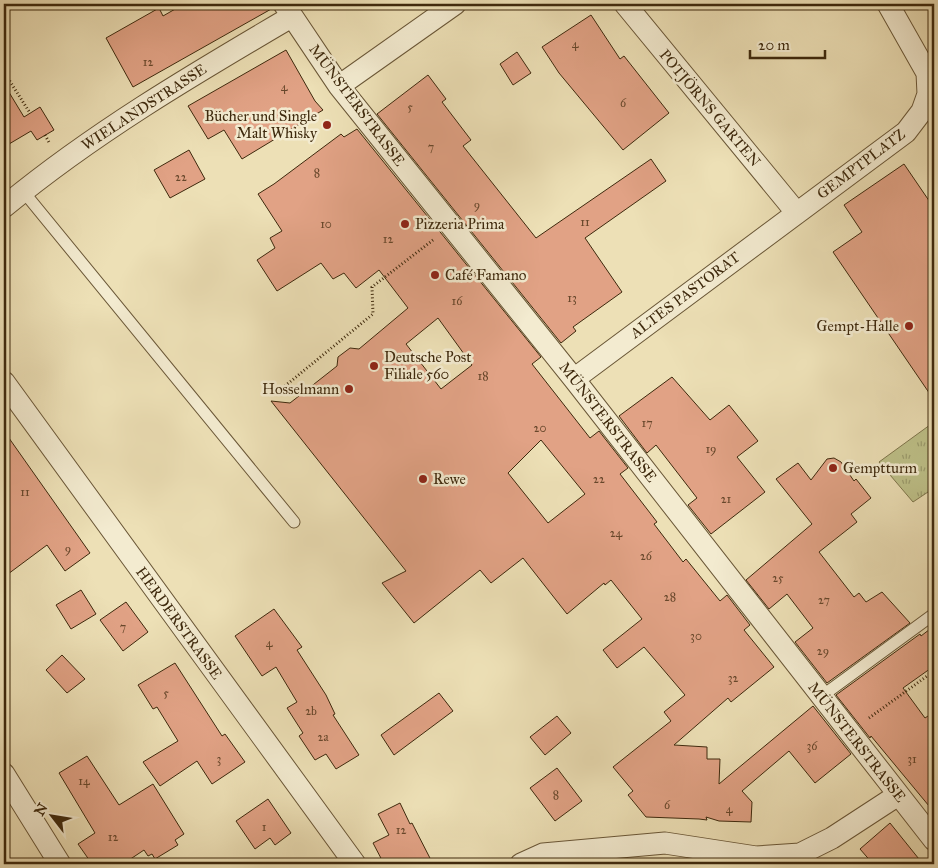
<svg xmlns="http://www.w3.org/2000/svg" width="938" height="868" viewBox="0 0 938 868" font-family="'IM FELL Great Primer',serif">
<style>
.grass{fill:url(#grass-tufts);stroke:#7e754b}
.building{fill:#e1a285;stroke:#3e290d;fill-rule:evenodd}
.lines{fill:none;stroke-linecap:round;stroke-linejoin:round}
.lane-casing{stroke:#6a5737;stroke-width:13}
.street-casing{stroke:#6a5737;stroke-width:23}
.path{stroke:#3e290d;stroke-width:3;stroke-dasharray:1 2.5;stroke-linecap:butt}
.lane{stroke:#f3ebd0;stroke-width:11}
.street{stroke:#f3ebd0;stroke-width:21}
.poi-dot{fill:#8f2418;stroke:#f3ebd0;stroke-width:2}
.labels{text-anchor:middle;stroke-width:5;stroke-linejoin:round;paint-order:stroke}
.number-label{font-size:12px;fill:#67472b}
.street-label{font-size:15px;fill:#3e290d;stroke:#f3ebd0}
.poi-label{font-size:15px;fill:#3e290d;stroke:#f3ebd0;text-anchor:start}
</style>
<defs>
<pattern id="grass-tufts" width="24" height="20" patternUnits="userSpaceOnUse" patternTransform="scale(1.25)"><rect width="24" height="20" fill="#bec189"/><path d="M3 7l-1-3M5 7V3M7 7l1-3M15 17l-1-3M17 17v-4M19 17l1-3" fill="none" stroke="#9c9d6e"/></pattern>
</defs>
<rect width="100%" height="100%" fill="#ede0b6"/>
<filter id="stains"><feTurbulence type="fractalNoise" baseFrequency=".004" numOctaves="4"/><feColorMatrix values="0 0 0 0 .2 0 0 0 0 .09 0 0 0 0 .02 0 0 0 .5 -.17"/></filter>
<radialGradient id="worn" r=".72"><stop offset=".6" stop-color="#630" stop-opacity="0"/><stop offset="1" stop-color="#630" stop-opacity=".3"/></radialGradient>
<!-- grass -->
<path class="grass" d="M934 422V488L913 502 879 462Z"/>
<!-- building -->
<path class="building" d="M184 4H272L273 8 133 87 106 38 159 8 163 16Z
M591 15 620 59 624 56 669 113 623 150 559 73 542 47Z
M286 50 315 101 323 110 242 159 224 130 208 139 188 106Z
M517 52 531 73 513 85 500 64Z
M428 75 446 99 442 102 471 140 463 146 536 238 651 159 666 181 585 238 622 292 573 327 576 331 561 343 377 114Z
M4 84 24 117 40 107 54 130 37 140 31 131 4 147Z
M357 129 541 357 532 364 590 438 599 431 628 468 620 474 657 522 654 524 683 562 686 559 720 601 727 595 750 625 744 630 774 667 731 702 728 698 674 745 707 747V759H720L719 784 813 706 851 754 815 783 789 751 742 791 752 802 751 822 719 821 706 817 707 820 699 819 646 817 628 795 633 791 613 767 671 721 664 712 685 695 644 647 617 668 603 650 642 619 611 580 605 585 604 583 567 614 523 558 491 583 480 570 414 623 382 583 406 571 271 401 290 403 337 366 338 357 350 348 359 349 408 308 379 270 356 288 344 273 333 279 321 263 277 291 257 260 275 248 270 238 282 231 258 194 274 184 341 134 344 137ZM438 318 472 365 441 389 406 344ZM541 440 585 494 548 523 508 473Z
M189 150 205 179 170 198 154 170Z
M904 164 934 208V400L833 252 862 232 844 205Z
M672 377 710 420 729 405 758 441 737 457 765 492 711 534 688 505 697 498 656 445 647 453 619 416Z
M4 431 90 553 65 571 47 545 4 577Z
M834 458 841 462 854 481 856 479 871 498 851 514 857 522 819 552 854 597 859 593 866 602 882 592 910 623 827 683 795 642 813 628 787 594 769 609 746 580 812 524 776 479 798 463 811 480 827 459Z
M81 590 96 614 71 629 56 605Z
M126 602 148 632 123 651 100 620Z
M274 609 302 647 297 650 326 695 335 714 333 715 359 755 336 769 326 754 315 760 299 736 303 733 287 708 297 702 276 667 262 676 235 636Z
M934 626V666L903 688 925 718 934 712V812L871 736 870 738 836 695 920 634 921 636Z
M62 655 85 679 67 693 46 670Z
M175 663 222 736 225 734 245 762 212 784 197 761 160 786 143 762 178 741 157 707 153 709 138 685Z
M439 693 453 711 394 755 381 735Z
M557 716 571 733 545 755 530 737Z
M87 756 119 805 153 784 184 834 175 840 178 845 155 859 152 854 148 856 144 850 123 864H92L78 844 95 833 59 773Z
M557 768 582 801 555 821 530 788Z
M268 799 291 833 275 845 270 838 255 849 236 821Z
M400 803 410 824 412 823 433 864H384L373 843 389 835 378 814Z
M890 823 923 864H873L860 849Z"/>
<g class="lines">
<!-- lane casing -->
<g class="lane-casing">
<path id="lane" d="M23 191 294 522
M822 696 934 614"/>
</g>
<!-- street casing -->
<g class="street-casing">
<path id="street" d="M284 4 339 86 574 379 934 840
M625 4 796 212
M339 86 455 4
M4 207C92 134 192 75 291 17
M574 379 906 132 922 111 928 94 927 73 888 4
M4 382 355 864
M4 774 60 864
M521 864 543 854 665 843 756 857 800 854 832 838 898 795"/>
</g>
<!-- path -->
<path class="path" d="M130 4 132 6
M4 72 30 113
M45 135 50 144
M274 395 373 314 372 287 433 240
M869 718 934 671"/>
<!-- lane -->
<use href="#lane" class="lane"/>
<!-- street -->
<use href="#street" class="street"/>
</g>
<!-- markers -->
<g class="poi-dot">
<circle cx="327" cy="125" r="5"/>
<circle cx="405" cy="224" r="5"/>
<circle cx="435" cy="275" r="5"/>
<circle cx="909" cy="326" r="5"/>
<circle cx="374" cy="366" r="5"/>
<circle cx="349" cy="389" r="5"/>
<circle cx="833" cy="468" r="5"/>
<circle cx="423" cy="479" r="5"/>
</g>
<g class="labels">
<!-- number labels -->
<g class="number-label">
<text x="575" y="48">4</text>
<text x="148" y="66">12</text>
<text x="284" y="91">4</text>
<text x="623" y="107">6</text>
<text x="410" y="111">5</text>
<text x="431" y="151">7</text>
<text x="317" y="177">8</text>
<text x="181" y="181">22</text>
<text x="477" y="209">9</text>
<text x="585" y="226">11</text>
<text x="326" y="228">10</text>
<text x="388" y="243">12</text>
<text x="572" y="302">13</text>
<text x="457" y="305">16</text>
<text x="483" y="380">18</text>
<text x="647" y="427">17</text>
<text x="540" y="432">20</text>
<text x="711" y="453">19</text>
<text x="599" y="483">22</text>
<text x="25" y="496">11</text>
<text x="726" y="503">21</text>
<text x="616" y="537">24</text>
<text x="68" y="553">9</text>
<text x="646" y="560">26</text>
<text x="778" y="582">25</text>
<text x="670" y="601">28</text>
<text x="824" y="604">27</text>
<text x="123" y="631">7</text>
<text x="696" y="640">30</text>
<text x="269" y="647">4</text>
<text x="823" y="655">29</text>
<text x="733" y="682">32</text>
<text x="166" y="697">5</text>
<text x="311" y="715">2b</text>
<text x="323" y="741">2a</text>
<text x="812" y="750">36</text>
<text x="219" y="763">3</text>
<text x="912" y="763">31</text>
<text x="84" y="785">14</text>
<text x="556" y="799">8</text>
<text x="667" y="809">6</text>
<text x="729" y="813">4</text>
<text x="264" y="831">1</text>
<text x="401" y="834">12</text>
<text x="113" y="841">12</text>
</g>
<!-- street labels -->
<g class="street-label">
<text transform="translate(357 105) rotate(53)" y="5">MÜNSTERSTRASSE</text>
<text transform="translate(144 107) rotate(-33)" y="5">WIELANDSTRASSE</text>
<text transform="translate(710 108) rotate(50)" y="5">POTJÖRNS GARTEN</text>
<text transform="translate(861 164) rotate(-37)" y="5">GEMPTPLATZ</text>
<text transform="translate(685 295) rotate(-37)" y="5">ALTES PASTORAT</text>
<text transform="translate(608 422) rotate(52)" y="5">MÜNSTERSTRASSE</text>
<text transform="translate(179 623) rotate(54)" y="5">HERDERSTRASSE</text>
<text transform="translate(857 742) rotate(52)" y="5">MÜNSTERSTRASSE</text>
</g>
<!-- poi labels -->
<g class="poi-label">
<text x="317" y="121" text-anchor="end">Bücher und Single<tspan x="317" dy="17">Malt Whisky</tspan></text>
<text x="415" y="229">Pizzeria Prima</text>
<text x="445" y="280">Café Famano</text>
<text x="899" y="331" text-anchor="end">Gempt-Halle</text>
<text x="384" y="362">Deutsche Post<tspan x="384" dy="17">Filiale 560</tspan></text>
<text x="339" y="394" text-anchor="end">Hosselmann</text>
<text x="843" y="473">Gemptturm</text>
<text x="433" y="484">Rewe</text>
</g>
</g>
<!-- margin -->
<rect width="938" height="868" fill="none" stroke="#ede0b6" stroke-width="20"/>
<rect x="5" y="5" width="928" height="858" fill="none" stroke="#3e290d" stroke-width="2.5"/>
<rect x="10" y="10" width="918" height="848" fill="none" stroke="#3e290d"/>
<!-- north arrow -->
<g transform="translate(52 816) rotate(301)" stroke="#f3ebd0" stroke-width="4" paint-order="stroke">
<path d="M0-4L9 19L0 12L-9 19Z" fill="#3e290d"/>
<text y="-8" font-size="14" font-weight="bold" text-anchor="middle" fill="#3e290d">N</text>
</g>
<!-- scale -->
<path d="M750 50v8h75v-8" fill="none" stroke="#3e290d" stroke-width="2.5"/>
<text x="758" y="50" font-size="15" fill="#3e290d" stroke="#f3ebd0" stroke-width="4" paint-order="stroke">20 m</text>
<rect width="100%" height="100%" filter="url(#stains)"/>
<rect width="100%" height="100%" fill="url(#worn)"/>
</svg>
